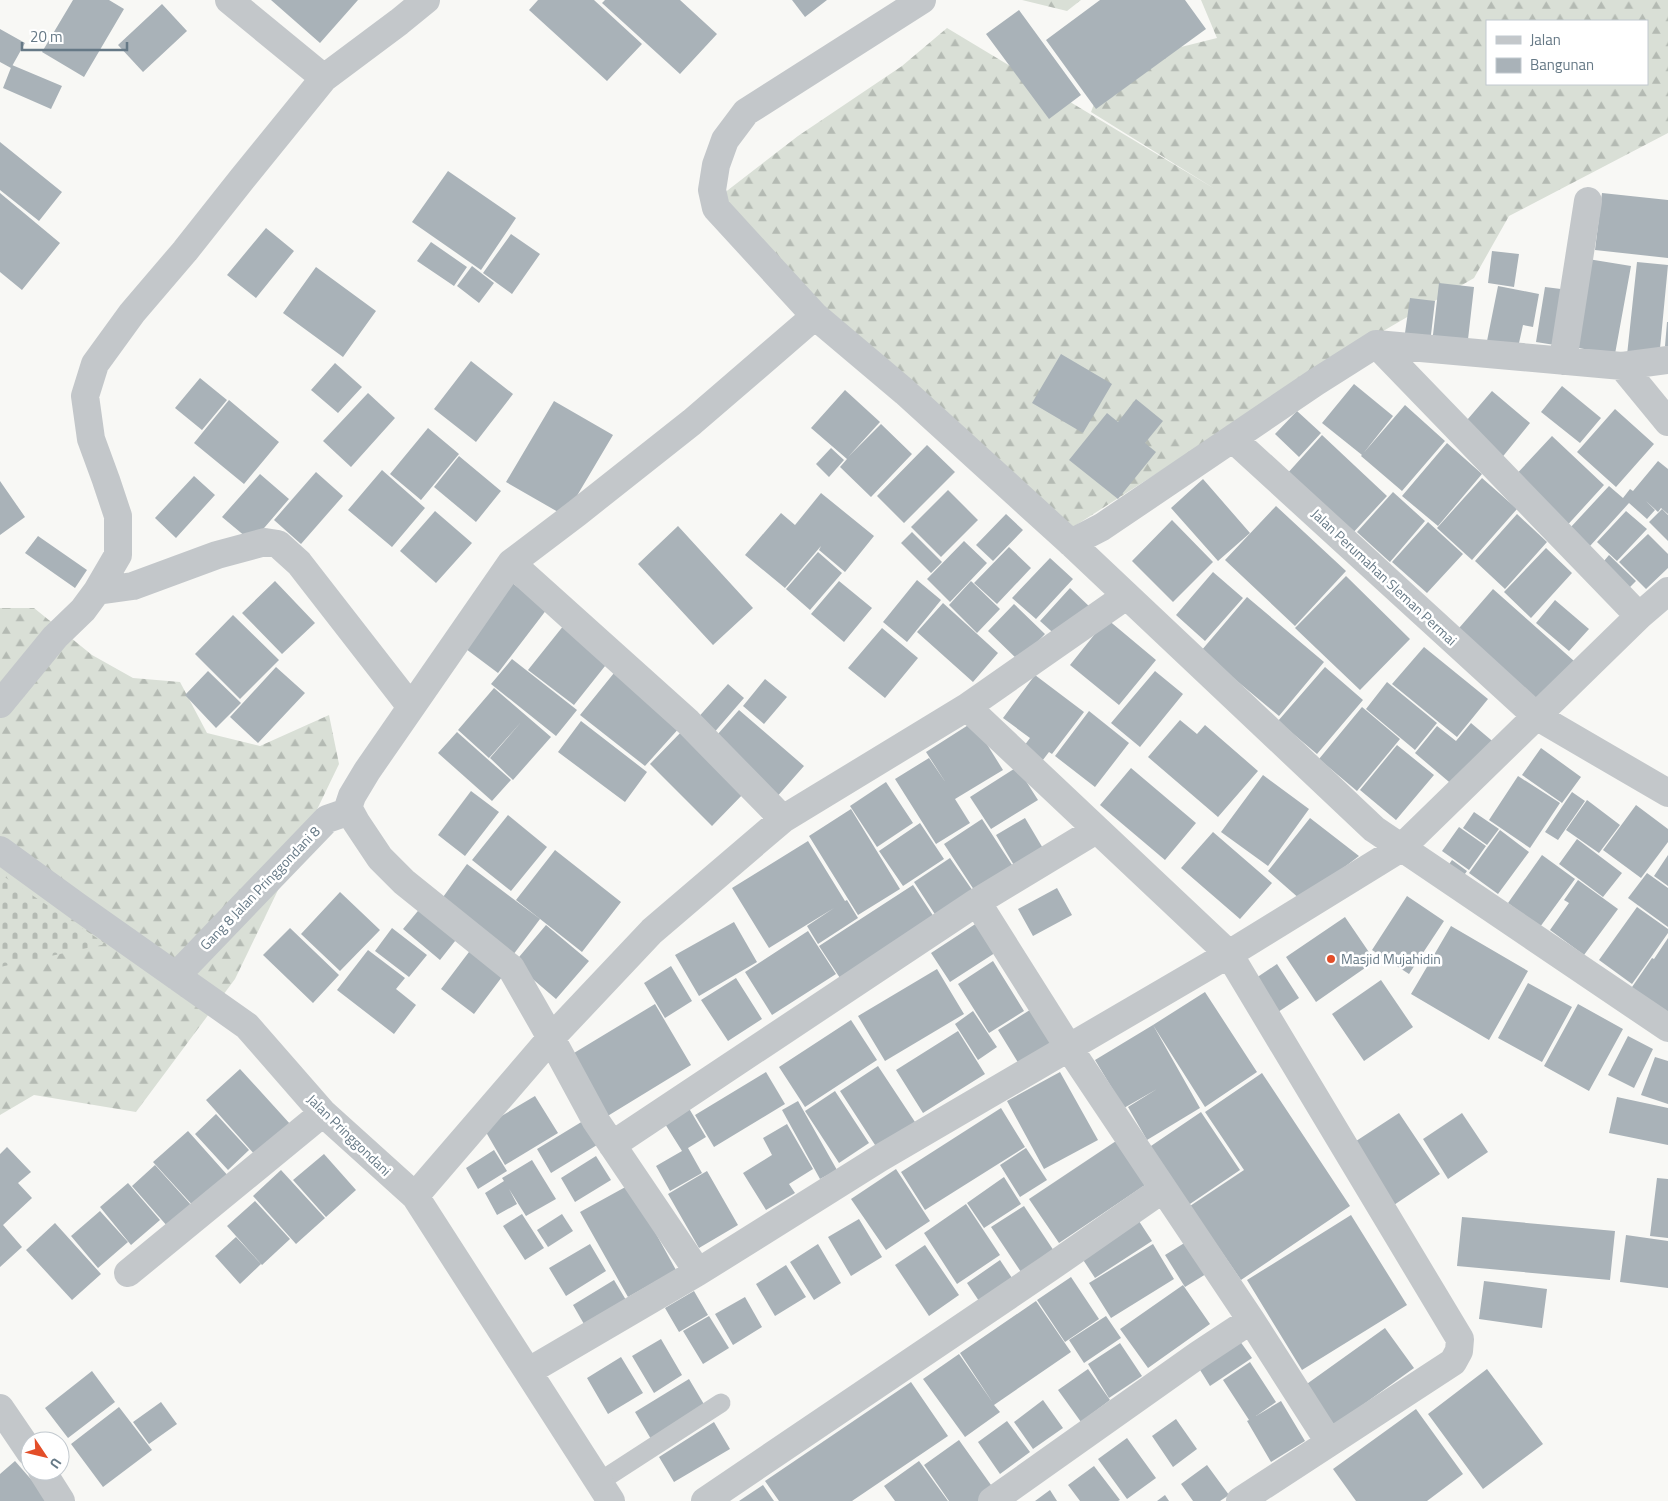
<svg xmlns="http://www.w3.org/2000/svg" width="1668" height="1501" viewBox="0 0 1668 1501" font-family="'Titillium Web',sans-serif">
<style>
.forest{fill:url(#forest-firs);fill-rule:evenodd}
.cemetery{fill:url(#cemetery-stones)}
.building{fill:#a9b2b8}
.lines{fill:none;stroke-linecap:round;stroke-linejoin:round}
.lane{stroke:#c3c7ca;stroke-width:19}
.street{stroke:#c3c7ca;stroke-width:28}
.poi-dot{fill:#e34e29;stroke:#fff;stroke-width:2}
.labels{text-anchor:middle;stroke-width:5;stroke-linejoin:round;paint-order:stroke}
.street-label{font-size:14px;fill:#667986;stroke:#fff}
.poi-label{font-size:14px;fill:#667986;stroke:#fff;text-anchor:start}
</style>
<defs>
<pattern id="forest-firs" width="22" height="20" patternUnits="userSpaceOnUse" patternTransform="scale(1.25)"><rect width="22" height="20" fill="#d9dfd6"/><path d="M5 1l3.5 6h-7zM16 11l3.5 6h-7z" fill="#b4bab3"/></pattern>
<pattern id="cemetery-stones" width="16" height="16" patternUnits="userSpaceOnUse" patternTransform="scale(1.25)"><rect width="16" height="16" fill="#d9dfd6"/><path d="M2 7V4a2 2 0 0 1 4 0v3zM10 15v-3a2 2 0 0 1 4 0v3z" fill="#b4bab3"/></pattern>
</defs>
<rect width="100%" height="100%" fill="#f8f8f5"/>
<!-- forest -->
<path class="forest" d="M1022 0H1081L1067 11Z
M1201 0H1668V133L1509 216 1474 278 1337 358 1070 529 836 321 719 197 798 136 902 66 947 28 1215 189 1091 112 1109 65 1217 38ZM1487 21H1647V84H1487Z
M0 608H34L92 655 133 678 180 682 207 733 260 746 329 715 339 764 235 979 136 1112 34 1095 0 1115Z"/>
<!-- cemetery -->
<path class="cemetery" d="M0 874 106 944 0 967Z"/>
<!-- building -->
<path class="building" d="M73 0H109L124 9 84 77 42 52Z
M271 0H358L320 43Z
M538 0H594L642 44 607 81 529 10Z
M605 0H680L717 34 680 74 602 3Z
M792 0H827L805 17Z
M1100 0H1185L1206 29 1096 109 1046 40Z
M162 4 187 31 143 72 118 45Z
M1019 10 1081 95 1049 119 986 34Z
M0 29 25 43 11 68 0 62Z
M12 65 62 86 51 109 3 88Z
M0 142 62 192 39 221 0 190Z
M448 171 516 218 481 270 412 222Z
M0 193 60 243 22 290 0 272Z
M1602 193 1668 200V258L1595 250Z
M266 228 294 251 256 298 227 275Z
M511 234 540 254 512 294 483 273Z
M431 242 467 267 454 286 417 261Z
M1492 251 1519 254 1514 287 1488 283Z
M1588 259 1631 266 1615 354 1572 347Z
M1637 262 1668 265 1659 359 1627 355Z
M472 266 494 283 479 303 457 286Z
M316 267 376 311 343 357 283 313Z
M1439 283 1474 287 1467 348 1432 343Z
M1498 286 1539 294 1533 327 1523 325 1517 352 1486 346Z
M1545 287 1569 290 1561 346 1536 342Z
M1410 298 1435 301 1430 343 1404 340Z
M1667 322H1668V346H1665Z
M1061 354 1112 384 1083 433 1032 403Z
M471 361 513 394 476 442 434 409Z
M335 363 362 387 338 413 311 390Z
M200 378 227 400 202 430 175 408Z
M1354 384 1393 416 1362 455 1322 423Z
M1562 386 1601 418 1580 443 1541 412Z
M845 390 880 422 848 457 881 424 912 454 871 497 840 467 847 459 811 428Z
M1492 391 1530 423 1500 460 1461 427Z
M368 393 395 418 351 467 323 441Z
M1136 399 1163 421 1145 443 1156 452 1118 499 1069 460 1107 413 1118 422Z
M229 400 279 442 244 484 194 443Z
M554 401 613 435 565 516 506 482Z
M1405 405 1445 441 1402 491 1361 456Z
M1615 409 1654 444 1616 487 1577 452Z
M1297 411 1321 433 1299 457 1275 434Z
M428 428 459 454 421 500 390 474Z
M1322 435 1387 496 1351 535 1286 475Z
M1552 436 1604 485 1563 530 1511 480Z
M1447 443 1482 474 1438 526 1402 496Z
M927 445 955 472 904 523 877 496Z
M831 448 844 460 829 477 816 464Z
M459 456 501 491 476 522 434 487Z
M1658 461 1668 469V514L1661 508 1658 512 1646 501 1655 510 1647 519 1629 503 1590 546 1570 528 1609 486 1623 498 1630 489 1633 491Z
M382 470 425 508 392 547 348 510Z
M316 472 343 496 301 544 274 520Z
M260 474 289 499 252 542 222 517Z
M194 476 215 495 176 538 155 518Z
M1482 478 1517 509 1472 560 1437 528Z
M1203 479 1250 533 1218 561 1171 508Z
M0 481 25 517 0 535Z
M948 490 978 520 941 557 911 527Z
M1393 492 1425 521 1390 562 1357 532Z
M821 493 874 536 845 572 819 550 821 546 785 588 745 555 781 513 795 525Z
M1276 506 1346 571 1295 626 1225 560Z
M1662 509 1668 515V541L1649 522Z
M435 511 472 543 436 583 400 551Z
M1626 511 1647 529 1617 561 1597 542Z
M1006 514 1023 530 993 561 976 545Z
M1517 514 1547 542 1505 589 1475 561Z
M1172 520 1213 562 1173 602 1132 561Z
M1428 522 1463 554 1427 593 1392 562Z
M678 526 753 608 713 645 638 564Z
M912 532 942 562 931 573 901 543Z
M1648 534 1668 554V568L1646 589 1619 562Z
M38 536 87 570 75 588 25 553Z
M964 541 987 563 950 602 927 579Z
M1009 547 1031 568 997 604 974 583Z
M1546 548 1572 573 1531 618 1504 592Z
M818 552 842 573 810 610 786 589Z
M1609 555 1636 581 1625 592 1599 567Z
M1050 558 1073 579 1036 619 1012 598Z
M1213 572 1243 598 1205 641 1176 615Z
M1346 576 1410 639 1360 690 1295 628Z
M917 580 941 600 907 642 883 622Z
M275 581 315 623 282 654 242 613Z
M839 581 872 608 844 642 811 614Z
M971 581 1000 609 977 633 949 605Z
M511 582 547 609 498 673 462 646Z
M1070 588 1092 609 1060 639 1040 621Z
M1493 589 1574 661 1535 707 1453 635Z
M1247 597 1324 662 1279 716 1201 651Z
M1555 600 1589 629 1569 651 1536 623Z
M943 603 998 653 973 682 917 632Z
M1014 604 1045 634 1019 661 988 631Z
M233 615 279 660 240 699 195 654Z
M1107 619 1156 660 1119 705 1070 665Z
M564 625 609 661 574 705 528 670Z
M882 628 918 658 885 698 848 668Z
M1424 647 1488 699 1457 737 1392 684Z
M512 659 577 710 556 736 491 684Z
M276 667 305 693 258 743 230 717Z
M1325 667 1363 700 1317 754 1278 721Z
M208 671 241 703 216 728 185 695Z
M1155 671 1183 694 1140 747 1111 723Z
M614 673 681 726 645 766 580 715Z
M1035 675 1084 712 1052 754 1049 752 1039 765 1021 750 1030 738 1003 718Z
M765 679 787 697 764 724 743 706Z
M1387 682 1437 723 1415 750 1366 709Z
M728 684 744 698 712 735 695 721Z
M494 688 551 737 513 780 490 758 522 721 489 758 458 730Z
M1362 707 1400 739 1357 791 1319 759Z
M739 710 804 766 775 799 710 743Z
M1089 711 1129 743 1095 787 1055 756Z
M1180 720 1197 734 1205 725 1258 771 1218 817 1148 757Z
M581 721 647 772 625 802 558 752Z
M973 722 1003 770 955 799 970 823 936 844 895 779 929 758 946 783 926 752Z
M1471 723 1497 745 1455 787 1415 753 1437 726 1456 741Z
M684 729 746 791 712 826 650 764Z
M457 732 511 780 492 801 438 753Z
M1397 745 1434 775 1396 820 1360 790Z
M1541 748 1581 777 1562 803 1522 775Z
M1017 767 1038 800 991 829 970 797Z
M1131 768 1196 823 1165 860 1100 805Z
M1263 775 1309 809 1268 866 1221 832Z
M1518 776 1560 803 1530 848 1489 820Z
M886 782 913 823 877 847 850 806Z
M471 791 499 812 465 856 438 835Z
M1572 792 1585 801 1558 840 1545 832Z
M1587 800 1620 825 1599 853 1566 830Z
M1636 805 1668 829V842L1641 878 1603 850Z
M851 809 900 889 858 915 809 836Z
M1474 812 1499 829 1487 845 1463 828Z
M508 815 547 847 511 891 472 860Z
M1025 818 1044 850 1015 867 996 835Z
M1310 818 1359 856 1301 900 1268 871Z
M982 819 1016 871 978 896 944 844Z
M920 823 944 859 903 886 879 851Z
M1459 827 1486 846 1469 870 1442 851Z
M1500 830 1529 852 1498 894 1469 873Z
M1213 832 1272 883 1240 919 1181 868Z
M1577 839 1622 873 1603 897 1559 864Z
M808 841 845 901 847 900 858 918 818 944 807 926 834 908 769 948 732 888Z
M555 850 621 902 582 952 516 900Z
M1542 855 1575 879 1540 927 1508 903Z
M1668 855V886L1654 876Z
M950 858 975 894 938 919 914 882Z
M1452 860 1467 871 1460 881 1445 870Z
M467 864 540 919 510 959 438 904Z
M1647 873 1668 888V927L1628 898Z
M1578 880 1618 909 1584 955 1550 930 1569 903 1564 900Z
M913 885 934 917 840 978 819 946Z
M1057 888 1072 915 1033 936 1018 909Z
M340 892 380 930 340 971 301 934Z
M1407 896 1444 921 1409 974 1372 950Z
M422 906 459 936 440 960 403 929Z
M1637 907 1668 929V933L1632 984 1599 960Z
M1345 917 1375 961 1316 1002 1286 957Z
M983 919 1001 949 950 982 931 953Z
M734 922 757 962 699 996 675 955Z
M546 925 589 961 556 999 514 963Z
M1451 926 1528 971 1489 1040 1411 994Z
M290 928 339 975 313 1003 263 955Z
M392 928 427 955 409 977 375 951Z
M808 931 836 974 772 1015 745 972Z
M1668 938V1016L1630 990 1652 958 1654 959Z
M475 944 508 969 474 1014 441 989Z
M368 950 405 978 396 989 416 1005 394 1034 337 990Z
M993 961 1024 1011 989 1033 958 984Z
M1277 964 1299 998 1278 1012 1256 978Z
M671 966 692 1001 665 1018 644 983Z
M937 969 964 1014 885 1061 858 1016Z
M736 978 762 1019 728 1041 701 1000Z
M1381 980 1413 1027 1364 1061 1332 1014Z
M1528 983 1572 1007 1542 1062 1498 1038Z
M1205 992 1257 1072 1205 1107 1153 1025Z
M655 1004 691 1065 606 1117 569 1056Z
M1578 1004 1623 1029 1589 1091 1544 1066Z
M1033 1008 1054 1043 1019 1064 998 1030Z
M973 1011 997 1047 978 1060 955 1024Z
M851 1020 877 1060 805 1107 779 1067Z
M1153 1025 1200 1108 1147 1140 1128 1107 1157 1089 1124 1108 1095 1060Z
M958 1031 985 1074 923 1113 896 1070Z
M1628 1036 1653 1049 1634 1088 1608 1075Z
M1655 1057 1668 1061V1104L1641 1095Z
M878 1066 915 1122 877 1148 840 1091Z
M240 1069 291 1125 256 1156 206 1100Z
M766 1072 785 1104 714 1147 695 1115Z
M1060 1072 1098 1140 1044 1169 1007 1101Z
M1262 1073 1350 1206 1241 1280 1190 1206 1244 1170 1205 1112Z
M835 1091 869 1143 839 1163 805 1111Z
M535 1096 558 1133 505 1165 483 1127Z
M1617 1097 1668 1108V1145L1609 1133Z
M684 1100 706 1137 688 1148 702 1173 670 1191 656 1166 682 1151 660 1116Z
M798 1101 837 1170 820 1179 782 1110Z
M1001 1108 1025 1147 925 1210 901 1172Z
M1201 1112 1240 1170 1187 1206 1148 1148Z
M1399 1113 1440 1174 1391 1207 1350 1145Z
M1462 1113 1488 1152 1448 1179 1423 1139Z
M216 1114 249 1150 228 1170 195 1134Z
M583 1121 597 1145 551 1173 537 1149Z
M787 1124 813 1169 789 1184 795 1193 766 1210 743 1173 772 1155 763 1138Z
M188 1131 230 1178 196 1209 153 1162Z
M1116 1141 1145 1185 1059 1243 1029 1199Z
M7 1147 31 1172 18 1183 32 1198 3 1225 22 1247 0 1267V1154Z
M1026 1148 1047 1180 1020 1197 1000 1165Z
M494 1150 507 1171 478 1189 466 1168Z
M324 1154 356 1190 326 1217 293 1180Z
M596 1156 611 1180 575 1202 561 1178Z
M532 1160 556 1199 526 1216 509 1189 517 1204 497 1215 485 1193 504 1181 502 1178Z
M155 1165 192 1206 168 1227 132 1186Z
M896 1169 930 1221 886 1250 851 1199Z
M281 1170 325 1218 296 1244 253 1196Z
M707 1171 738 1225 699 1248 668 1194Z
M1004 1177 1021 1204 984 1228 967 1203Z
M1657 1178 1668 1179V1238L1650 1236Z
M128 1183 160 1220 131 1245 100 1207Z
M629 1185 676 1270 628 1297 580 1212Z
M255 1201 290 1239 262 1265 227 1226Z
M966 1204 1000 1255 957 1284 924 1233Z
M1024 1206 1056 1254 1023 1275 991 1227Z
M100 1211 128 1242 98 1268 71 1236Z
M522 1214 544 1248 525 1260 503 1226Z
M562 1214 573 1231 548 1247 537 1230Z
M1135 1215 1152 1241 1095 1278 1078 1252Z
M1351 1215 1407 1305 1302 1370 1247 1280Z
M1462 1217 1615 1231 1610 1280 1457 1266Z
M859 1219 882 1257 851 1276 828 1237Z
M55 1223 101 1274 72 1300 26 1250Z
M1626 1235 1668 1241V1288L1620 1282Z
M236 1237 261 1264 240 1284 215 1256Z
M1186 1242 1206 1274 1185 1287 1165 1255Z
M590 1244 606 1271 566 1296 549 1268Z
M818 1244 841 1283 814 1300 790 1262Z
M1153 1244 1174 1279 1111 1318 1089 1283Z
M925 1245 959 1295 929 1316 895 1265Z
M1000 1260 1018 1287 985 1310 967 1283Z
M786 1265 806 1297 775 1316 756 1284Z
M1071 1277 1099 1319 1065 1342 1037 1300Z
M614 1280 629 1305 588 1331 573 1305Z
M1484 1281 1547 1289 1542 1328 1479 1319Z
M1183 1285 1210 1324 1148 1368 1120 1329Z
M694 1291 708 1315 679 1332 665 1308Z
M745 1297 762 1327 733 1345 715 1314Z
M1036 1301 1071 1352 994 1405 1000 1412 965 1437 923 1379 959 1354 993 1403 960 1353Z
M709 1316 729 1348 703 1364 683 1331Z
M1106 1316 1121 1338 1084 1363 1069 1340Z
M1385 1328 1414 1368 1332 1427 1304 1386Z
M1237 1337 1252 1358 1210 1386 1197 1365Z
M661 1339 682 1375 654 1393 632 1356Z
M1120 1343 1142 1376 1109 1398 1088 1364Z
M621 1357 643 1393 608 1414 587 1378Z
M1250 1362 1276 1402 1256 1416 1281 1401 1305 1441 1271 1462 1247 1421 1249 1420 1223 1380Z
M1088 1369 1110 1400 1081 1422 1058 1390Z
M1487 1369 1543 1444 1483 1489 1428 1414Z
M92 1371 115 1402 68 1438 45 1408Z
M689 1379 705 1406 651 1439 635 1412Z
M911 1382 948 1436 852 1501H779L765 1481Z
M1043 1400 1063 1428 1033 1449 1014 1422Z
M161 1402 177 1424 149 1444 133 1422Z
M119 1407 152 1450 103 1487 71 1444Z
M1416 1409 1463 1474 1427 1501H1356L1333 1469Z
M1176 1419 1197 1449 1173 1467 1152 1436Z
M1007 1421 1030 1452 1000 1474 978 1442Z
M714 1422 730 1449 674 1482 659 1457Z
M1127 1438 1156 1478 1127 1499 1098 1459Z
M959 1440 996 1492 983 1501H949L924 1465Z
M15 1461 50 1501H0V1474Z
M919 1461 948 1501H895L884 1486Z
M1207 1465 1229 1495 1220 1501H1193L1181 1484Z
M1094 1466 1120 1500 1118 1501H1080L1068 1485Z
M763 1485 774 1501H739Z
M1050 1490 1057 1501H1035Z
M1165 1495 1169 1501H1157Z"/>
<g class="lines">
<!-- lane -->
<path class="lane" d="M599 1482 721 1403"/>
<!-- street -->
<path class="street" d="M229 0 324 78 399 22 426 0
M922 0 746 112 725 140 716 165 712 190 716 208 815 316 905 392 1071 543 1374 829 1668 1028
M1376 344 1639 616
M1563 361 1588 201
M1622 366 1668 360
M1233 439 1536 716 1668 793
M1071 543 1102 527 1316 382 1376 344 1622 366 1668 422
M511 563 688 722 783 819
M97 591 133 586 217 555 265 542 278 544 299 563 411 707
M0 704 55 637 83 610 97 591 118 555V516L106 480 91 439 85 396 95 364 132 313 185 251 242 179 324 78
M967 707 1229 954 1460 1339 1459 1351 1453 1362 1240 1501
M0 850 77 906 247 1026 323 1113 415 1196 611 1501
M977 902 1069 1048 1251 1320 1329 1442
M176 976 327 819 350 811
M612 1145 977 902 1096 830
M415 1196 551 1038 652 931 783 819 967 707 1126 596
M698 1272 596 1121 551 1038 511 968 404 882 380 858 356 822 350 811 349 805 352 796 367 771 511 563 577 513 692 422 815 316
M128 1273 323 1113
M529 1371 698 1272 880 1158 1229 954 1401 848 1639 616 1668 591
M0 1408 30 1452
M42 1471 61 1501
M705 1501 1048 1269 1163 1189
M992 1501 1198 1355 1251 1320"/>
</g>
<!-- markers -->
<circle class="poi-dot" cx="1331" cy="959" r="5"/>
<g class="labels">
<!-- street labels -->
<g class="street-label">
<text transform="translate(1384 577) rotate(43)" y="5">Jalan Perumahan Sleman Permai</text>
<text transform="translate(260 888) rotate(-46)" y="5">Gang 8 Jalan Pringgondani 8</text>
<text transform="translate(349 1135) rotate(44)" y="5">Jalan Pringgondani</text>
</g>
<!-- poi labels -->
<g class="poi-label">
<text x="1341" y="964">Masjid Mujahidin</text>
</g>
</g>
<!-- legend -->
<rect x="1486" y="20" width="162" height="65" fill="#ffffff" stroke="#c2c9cf"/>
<rect x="1496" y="36" width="25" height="8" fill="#c3c7ca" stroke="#c2c9cf"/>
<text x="1530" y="45" font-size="15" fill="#667986">Jalan</text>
<rect x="1496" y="58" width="25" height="15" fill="#a9b2b8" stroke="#c2c9cf"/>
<text x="1530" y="70" font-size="15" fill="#667986">Bangunan</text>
<!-- north arrow -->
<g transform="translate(45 1456) rotate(125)"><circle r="24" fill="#ffffff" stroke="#c2c9cf"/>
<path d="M0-4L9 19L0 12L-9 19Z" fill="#e34e29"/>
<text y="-8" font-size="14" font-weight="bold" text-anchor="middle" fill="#667986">U</text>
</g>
<!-- scale -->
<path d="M22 42v8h105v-8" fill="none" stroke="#667986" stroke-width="2.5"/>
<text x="30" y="42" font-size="15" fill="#667986" stroke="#ffffff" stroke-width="4" paint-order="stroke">20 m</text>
</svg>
